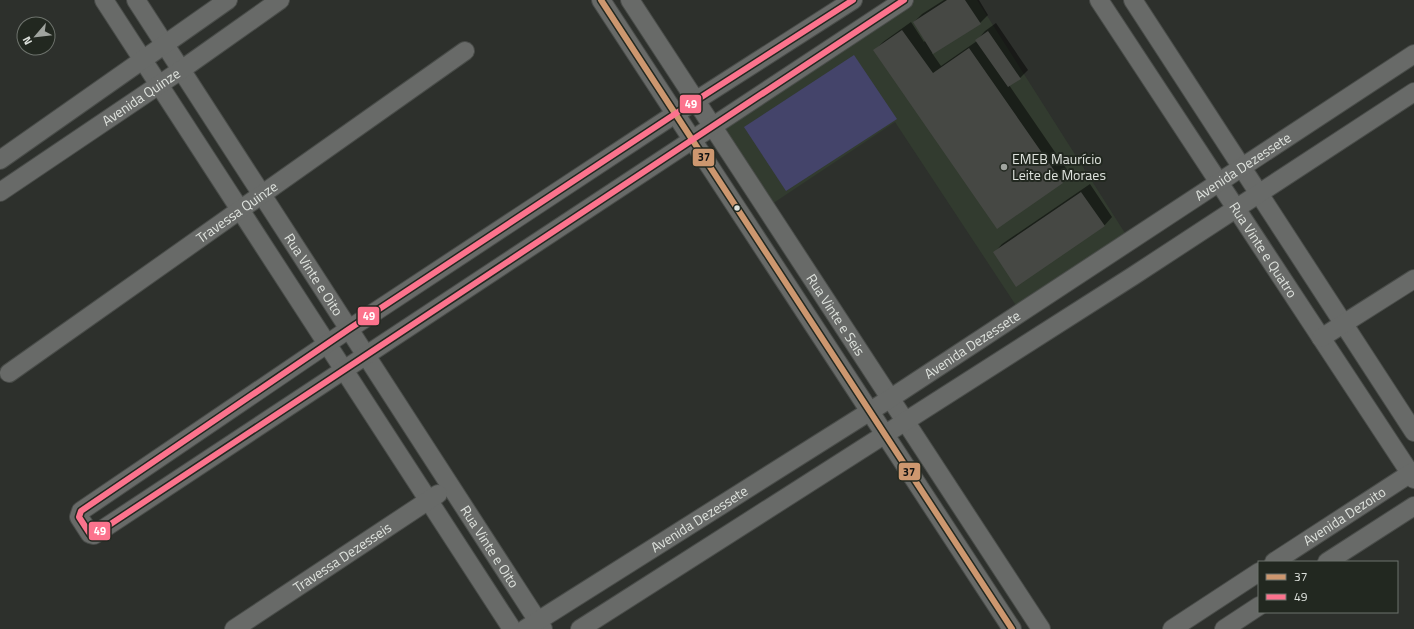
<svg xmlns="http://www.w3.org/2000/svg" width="1414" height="629" viewBox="0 0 1414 629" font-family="'Titillium Web',sans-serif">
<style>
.built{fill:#323b2f}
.green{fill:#44446a}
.shadow{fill:#0007}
.building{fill:#464844}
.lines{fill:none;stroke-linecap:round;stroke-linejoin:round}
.minor-casing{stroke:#494c49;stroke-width:20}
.minor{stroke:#686a68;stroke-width:18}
.bus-1-casing{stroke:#222820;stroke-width:9}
.bus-2-casing{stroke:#222820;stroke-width:9}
.bus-1{stroke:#cd976f;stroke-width:6}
.bus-2{stroke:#fc738d;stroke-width:6}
.poi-dot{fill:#a0a49f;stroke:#222820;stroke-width:1.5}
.bus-dot{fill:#dee2dd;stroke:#222820;stroke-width:1.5}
.labels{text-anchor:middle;stroke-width:4;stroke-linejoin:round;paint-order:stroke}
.street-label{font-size:14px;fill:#dee2dd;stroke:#222820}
.poi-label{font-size:14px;fill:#dee2dd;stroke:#222820;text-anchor:start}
.line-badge{stroke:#222820;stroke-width:1.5}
.badge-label{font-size:11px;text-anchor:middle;font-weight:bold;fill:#fff}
.pale-badge-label{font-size:11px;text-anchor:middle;font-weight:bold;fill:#111}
</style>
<rect width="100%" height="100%" fill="#2d302c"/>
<!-- built -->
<path class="built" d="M902 0H977L1130 241 1021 313 895 122 766 208 712 126Z"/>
<!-- green -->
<path class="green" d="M854 55 897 119 786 191 744 127Z"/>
<!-- shadow -->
<path class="shadow" d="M944 0H979L988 15 980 23 932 53 941 66 977 41V40L985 31 996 23 1028 70 1020 78 1009 85 1070 174 1062 182 997 227 875 50 883 42 911 22 924 42 926 40 914 22 922 14Z
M1090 184 1112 217 1104 226 994 253 1002 244Z"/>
<!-- building -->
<path class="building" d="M947 0H965L981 24 933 54 913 22Z
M902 30 933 73 969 48 1063 183 997 229 873 50Z
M988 31 1021 79 1008 87 975 40Z
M1081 192 1105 226 1016 287 993 252Z"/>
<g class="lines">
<!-- minor casing -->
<g class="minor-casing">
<g id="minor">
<path d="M104 0 512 629"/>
<path id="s1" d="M136 0 543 629"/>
<path d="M601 0 1012 629"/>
<path id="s2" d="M630 0 1041 629"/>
<path d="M853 0 675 114 349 329 81 511 79 517 90 534 94 535 904 0"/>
<path id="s3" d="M1099 0 1414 479"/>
<path d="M1133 0 1414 432"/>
<path d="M0 160 228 0"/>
<path id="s4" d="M0 192 181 70 280 0"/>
<path d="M1321 338 1414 279"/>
<path id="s5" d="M9 373 465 51"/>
<path id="s6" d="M1274 562 1414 471"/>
<path d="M1327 562 1414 506"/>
<path id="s7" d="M234 629 438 494"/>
<path id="s8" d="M525 629 891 398 1414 54"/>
<path d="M580 629 1133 276 1414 92"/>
<path d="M1172 629 1259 572"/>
<path d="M1224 629 1259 606"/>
</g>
</g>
<!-- minor -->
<use href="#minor" class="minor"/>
<!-- bus-1 casing -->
<g class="bus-1-casing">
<path id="bus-1" d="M601 0 1012 629"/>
</g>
<!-- bus-2 casing -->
<g class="bus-2-casing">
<path id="bus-2" d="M853 0 675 114 349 329 81 511 79 517 90 534 94 535 904 0"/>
</g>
<!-- bus-1 -->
<use href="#bus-1" class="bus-1"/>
<!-- bus-2 -->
<use href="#bus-2" class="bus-2"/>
</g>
<!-- markers -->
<circle class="poi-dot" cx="1004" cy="167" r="4"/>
<circle class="bus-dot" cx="737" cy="208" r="3.5"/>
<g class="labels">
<!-- street labels -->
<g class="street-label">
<text dy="5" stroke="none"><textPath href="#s4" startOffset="170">Avenida Quinze</textPath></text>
<text dy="5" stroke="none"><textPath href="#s8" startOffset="854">Avenida Dezessete</textPath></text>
<text dy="5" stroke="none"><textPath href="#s5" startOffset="279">Travessa Quinze</textPath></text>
<text dy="5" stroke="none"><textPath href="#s3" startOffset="299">Rua Vinte e Quatro</textPath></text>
<text dy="5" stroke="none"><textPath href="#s1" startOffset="327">Rua Vinte e Oito</textPath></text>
<text dy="5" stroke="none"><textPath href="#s2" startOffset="376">Rua Vinte e Seis</textPath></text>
<text dy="5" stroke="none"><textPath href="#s8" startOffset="530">Avenida Dezessete</textPath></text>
<text dy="5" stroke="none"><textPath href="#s6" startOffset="84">Avenida Dezoito</textPath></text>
<text dy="5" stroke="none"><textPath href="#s8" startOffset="206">Avenida Dezessete</textPath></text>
<text dy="5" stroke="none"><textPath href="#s1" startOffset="651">Rua Vinte e Oito</textPath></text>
<text dy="5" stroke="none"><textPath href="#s7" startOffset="130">Travessa Dezesseis</textPath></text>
</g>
<!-- poi labels -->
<g class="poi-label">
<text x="1012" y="164">EMEB Maurício<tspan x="1012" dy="16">Leite de Moraes</tspan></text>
</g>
</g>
<g class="line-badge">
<rect x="679" y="94" width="23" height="20" rx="4" fill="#fc738d"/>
<rect x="692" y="148" width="23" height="19" rx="4" fill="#cd976f"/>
<rect x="357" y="306" width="23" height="20" rx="4" fill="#fc738d"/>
<rect x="898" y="462" width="23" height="19" rx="4" fill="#cd976f"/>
<rect x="88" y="521" width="23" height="20" rx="4" fill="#fc738d"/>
</g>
<g class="badge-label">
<text x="691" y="108">49</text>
<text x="369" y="320">49</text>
<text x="100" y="535">49</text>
</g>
<g class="pale-badge-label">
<text x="704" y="161">37</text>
<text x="909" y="476">37</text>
</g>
<!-- legend -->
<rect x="1258" y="561" width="140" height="52" fill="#222820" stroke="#6d726c"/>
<rect x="1266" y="574" width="20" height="6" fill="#cd976f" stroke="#6d726c"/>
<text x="1294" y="581" font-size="12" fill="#dee2dd">37</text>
<rect x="1266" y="594" width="20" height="6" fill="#fc738d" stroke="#6d726c"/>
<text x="1294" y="601" font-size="12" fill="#dee2dd">49</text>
<!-- north arrow -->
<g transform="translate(36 36) rotate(242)"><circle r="19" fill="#222820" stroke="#6d726c"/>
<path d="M0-3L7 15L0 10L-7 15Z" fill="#a0a49f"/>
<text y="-6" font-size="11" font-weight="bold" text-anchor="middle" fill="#dee2dd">N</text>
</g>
</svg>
